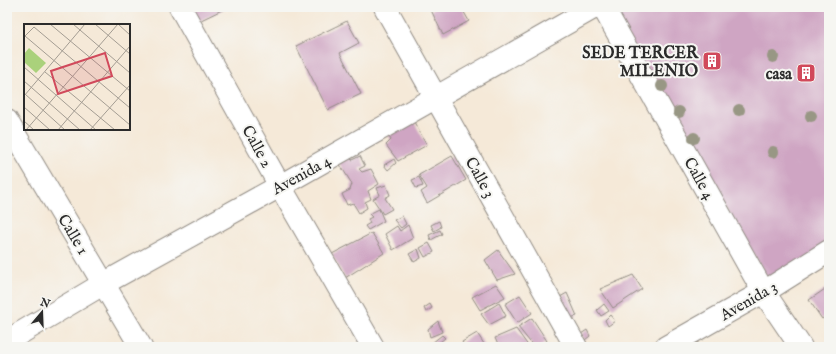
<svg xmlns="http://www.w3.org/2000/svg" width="836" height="354" viewBox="0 0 836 354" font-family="'IM FELL English',serif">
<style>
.building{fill:#cfa5c3}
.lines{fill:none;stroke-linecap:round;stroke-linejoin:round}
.minor-casing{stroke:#908a82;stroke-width:24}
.tertiary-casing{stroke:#908a82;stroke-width:24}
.minor{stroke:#fff;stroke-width:22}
.tertiary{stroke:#fff;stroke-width:22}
.tree{fill:#989784}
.labels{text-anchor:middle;stroke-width:4;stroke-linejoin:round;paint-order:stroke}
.poi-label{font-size:16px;font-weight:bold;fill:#2b2b2b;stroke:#f6f6f2;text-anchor:end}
.street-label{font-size:16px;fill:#2b2b2b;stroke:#f6f6f2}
.inset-road{fill:none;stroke:#a49d93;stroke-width:1}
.view{fill:#d1495b;fill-opacity:0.15;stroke:#d1495b;stroke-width:2}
.inset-edge{fill:none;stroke:#2b2b2b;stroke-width:2}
</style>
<rect width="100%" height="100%" fill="#f6f6f2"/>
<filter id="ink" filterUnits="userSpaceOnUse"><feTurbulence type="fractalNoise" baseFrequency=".025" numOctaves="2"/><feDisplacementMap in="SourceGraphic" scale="8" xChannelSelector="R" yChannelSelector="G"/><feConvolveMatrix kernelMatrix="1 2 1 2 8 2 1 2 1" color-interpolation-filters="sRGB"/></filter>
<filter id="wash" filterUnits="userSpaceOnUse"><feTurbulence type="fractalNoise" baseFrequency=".012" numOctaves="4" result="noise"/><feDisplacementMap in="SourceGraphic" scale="16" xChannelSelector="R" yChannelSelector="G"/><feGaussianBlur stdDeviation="0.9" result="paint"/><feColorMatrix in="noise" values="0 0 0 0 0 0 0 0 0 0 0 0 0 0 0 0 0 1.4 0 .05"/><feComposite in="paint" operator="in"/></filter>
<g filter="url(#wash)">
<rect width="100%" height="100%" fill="#f5e9d8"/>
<g id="blocks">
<!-- building -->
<path class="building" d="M192 7H228L199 21Z
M438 7H461L469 21 443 35 431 10Z
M611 7H829V251L772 287Z
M347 21 359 43 340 53 361 94 328 110 296 46Z
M414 122 427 145 398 161 386 145 391 140 388 135Z
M360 156 365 166 359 169 362 172 371 169 379 184 368 191 371 199 365 202 367 208 359 213 353 203 347 205 342 194 350 190 352 184 339 163 349 157 352 160Z
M452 156 466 180 427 203 421 192 427 188 419 175Z
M394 159 396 163 388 170 384 165Z
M419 177 423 186 416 188 412 180Z
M386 185 390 195 385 198 392 209 383 214 373 199 380 195 377 188Z
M379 209 384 221 368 230 365 226 370 223 368 219 372 217 369 214Z
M402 216 406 224 401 228 394 220Z
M439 221 441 227 434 231 431 225Z
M408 225 413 238 393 250 385 234 397 226 400 231Z
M440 230 442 234 431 240 429 235Z
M372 233 384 253 345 278 332 254Z
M429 243 434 252 425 257 420 248Z
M418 249 421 258 414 262 409 254Z
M498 250 515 274 497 280 485 260Z
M633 275 642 289 613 308 600 289Z
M496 284 505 297 480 310 472 297Z
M828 287 829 314 822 319 809 300Z
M567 293 577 316 570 318 560 297Z
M520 295 532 313 517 323 505 304Z
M499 303 506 316 489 325 481 314Z
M430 304 432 308 426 312 424 308Z
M604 304 609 311 601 316 597 310Z
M610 315 615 321 608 326 605 320Z
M532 318 547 341 540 347H534L518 327Z
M438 321 442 332 430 337 428 329Z
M516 329 529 347H499L495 338Z
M587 330 590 336 585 340 581 334Z
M477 333 486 347H465L462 342Z
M442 335 445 338 440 342 443 347H427Z"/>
</g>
</g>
<g filter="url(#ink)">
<use href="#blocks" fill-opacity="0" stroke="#908a82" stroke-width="1"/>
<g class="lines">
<!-- minor casing -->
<g class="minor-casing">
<path id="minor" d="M180 7 280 186 373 347
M385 7 576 347
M603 7 763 291 801 347
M7 341 103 284 280 186 595 7
M666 347 772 287 829 251"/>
</g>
<!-- tertiary casing -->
<g class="tertiary-casing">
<path id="tertiary" d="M7 121 141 347"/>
</g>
<!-- minor -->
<use href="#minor" class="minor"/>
<!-- tertiary -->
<use href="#tertiary" class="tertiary"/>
</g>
<!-- trees -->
<g class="tree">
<circle cx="773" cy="57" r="6"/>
<circle cx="662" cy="86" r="6"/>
<circle cx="739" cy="110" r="6"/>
<circle cx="679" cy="112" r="6"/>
<circle cx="811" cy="116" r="6"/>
<circle cx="694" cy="138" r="6"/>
<circle cx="773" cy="152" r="6"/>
</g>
</g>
<!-- icons -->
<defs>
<g id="building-square" transform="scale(1)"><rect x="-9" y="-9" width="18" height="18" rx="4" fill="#d1495b" stroke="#f6f6f2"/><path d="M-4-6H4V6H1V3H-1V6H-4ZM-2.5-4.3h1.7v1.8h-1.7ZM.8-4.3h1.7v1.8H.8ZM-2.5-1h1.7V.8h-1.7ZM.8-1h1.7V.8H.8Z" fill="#fff"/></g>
</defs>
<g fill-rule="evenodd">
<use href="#building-square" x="712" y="61"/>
<use href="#building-square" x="806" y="73"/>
</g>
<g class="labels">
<!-- poi labels -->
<g class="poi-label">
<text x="698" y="58">SEDE TERCER<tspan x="698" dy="18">MILENIO</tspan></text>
<text x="792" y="79">casa</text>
</g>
<!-- street labels -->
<g class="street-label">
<text transform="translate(258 146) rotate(61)" y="6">Calle 2</text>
<text transform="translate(301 174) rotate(-29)" y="6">Avenida 4</text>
<text transform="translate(481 177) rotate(61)" y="6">Calle 3</text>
<text transform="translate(700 178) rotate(61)" y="6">Calle 4</text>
<text transform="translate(74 234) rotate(59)" y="6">Calle 1</text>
<text transform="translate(748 300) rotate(-30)" y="6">Avenida 3</text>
</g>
</g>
<!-- overview -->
<g transform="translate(24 24)">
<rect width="106" height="106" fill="#f5e9d8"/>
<path d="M5 24 22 39 12 49 0 38V30Z" fill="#aad17b"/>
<path class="inset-road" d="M26 0 106 67M49 0 106 49M71 0 106 30M94 0 106 11M1 12 106 101M0 13 10 3 106 84M0 43 72 106M21 48 91 106M0 57 56 106M1 70 41 106M0 72 61 0M0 83 26 106M0 97 10 106M2 106 94 0M34 106 106 22M66 106 106 61"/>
<path class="view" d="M81 29 88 52 34 70 27 47Z"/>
<rect width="106" height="106" class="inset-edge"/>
</g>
<!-- margin -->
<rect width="836" height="354" fill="none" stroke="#f6f6f2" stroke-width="24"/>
<!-- north arrow -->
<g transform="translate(42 312) rotate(19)" stroke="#f6f6f2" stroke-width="3" paint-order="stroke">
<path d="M0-3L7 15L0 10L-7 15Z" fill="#2b2b2b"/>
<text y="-6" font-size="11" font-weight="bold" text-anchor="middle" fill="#2b2b2b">N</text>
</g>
</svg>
